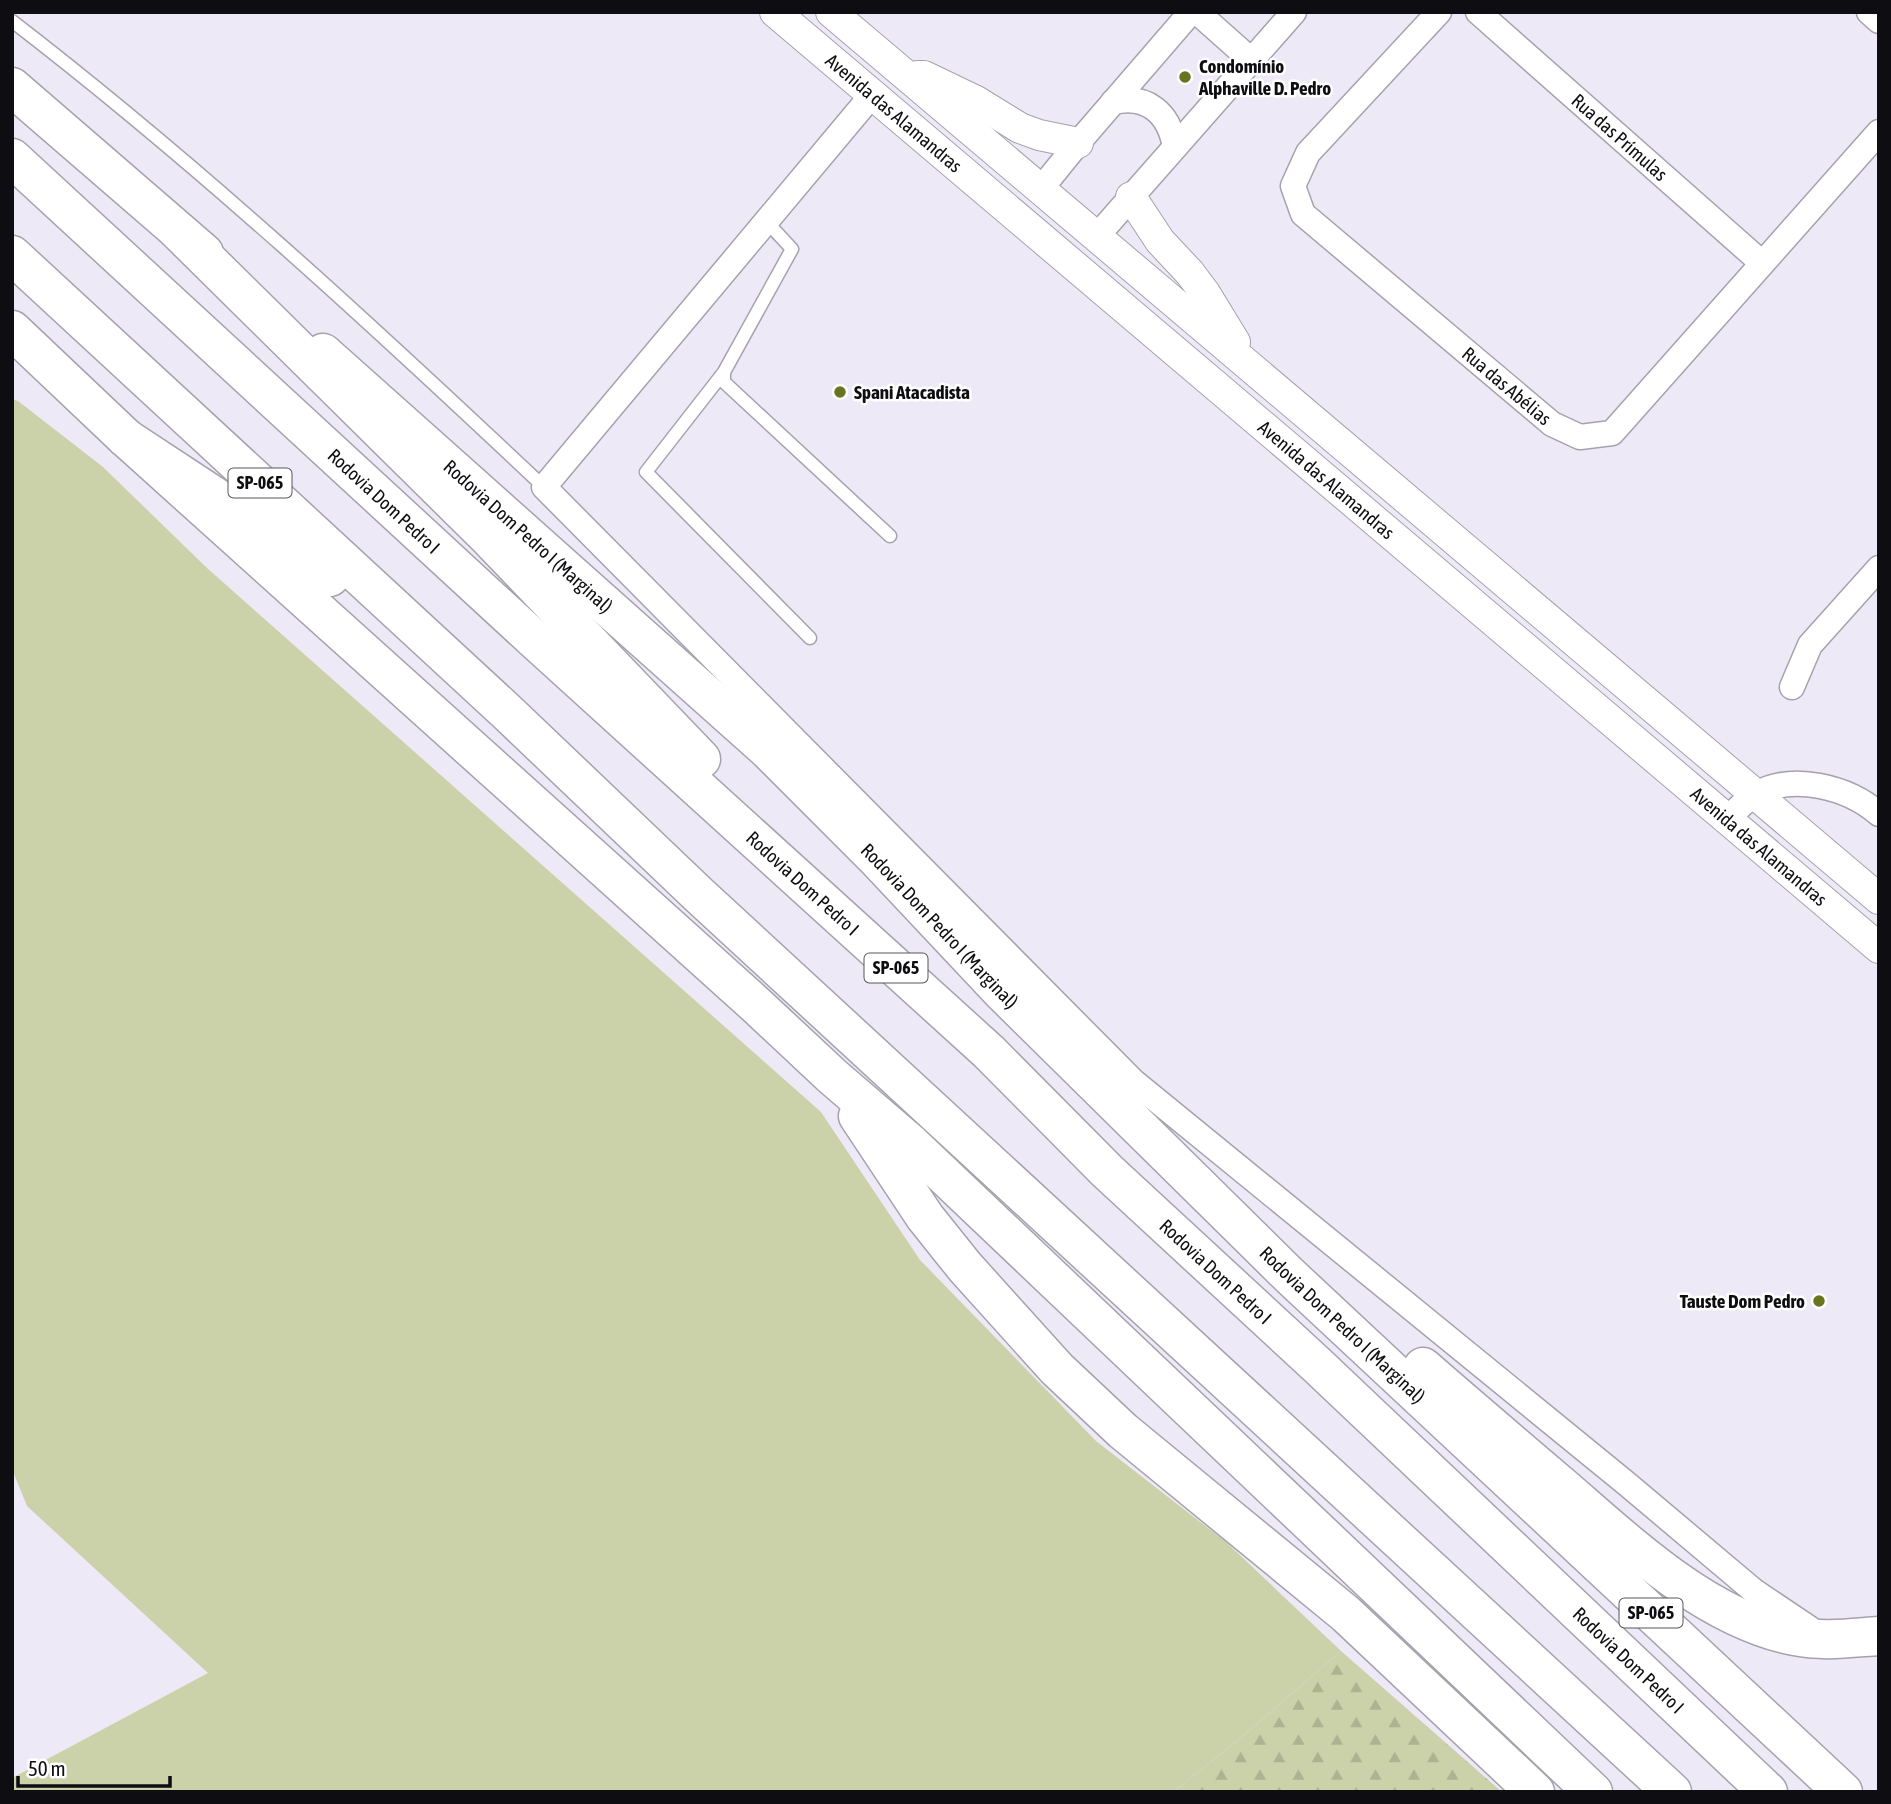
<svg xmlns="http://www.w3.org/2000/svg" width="1891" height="1804" viewBox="0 0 1891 1804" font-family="'Asap Condensed',sans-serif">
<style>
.green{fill:#cbd2a9}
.forest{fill:url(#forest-firs)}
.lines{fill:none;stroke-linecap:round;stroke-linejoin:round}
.service-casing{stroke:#a6a1ad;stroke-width:15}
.minor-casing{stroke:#a6a1ad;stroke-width:27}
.tertiary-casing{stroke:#a6a1ad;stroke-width:32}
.trunk-casing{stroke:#a6a1ad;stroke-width:41}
.motorway-casing{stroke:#a6a1ad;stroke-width:41}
.service{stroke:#fff;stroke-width:12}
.minor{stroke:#fff;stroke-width:24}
.tertiary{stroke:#fff;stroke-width:30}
.trunk{stroke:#fff;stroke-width:38}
.motorway{stroke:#fff;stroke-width:38}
.poi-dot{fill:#69741e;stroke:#fff;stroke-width:2.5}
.labels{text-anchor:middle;stroke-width:5;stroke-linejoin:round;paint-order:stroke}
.shield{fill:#fff;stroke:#565658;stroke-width:2}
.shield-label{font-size:18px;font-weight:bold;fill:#0e0d11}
.poi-label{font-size:19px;font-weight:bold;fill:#0e0d11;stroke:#fff;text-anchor:start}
.street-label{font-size:19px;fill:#0e0d11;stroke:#fff}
</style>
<defs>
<pattern id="forest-firs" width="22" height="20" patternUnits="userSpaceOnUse" patternTransform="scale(1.75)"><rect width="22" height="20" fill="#cbd2a9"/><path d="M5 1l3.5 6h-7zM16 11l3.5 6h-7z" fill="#adb390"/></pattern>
</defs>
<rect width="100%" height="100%" fill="#eee9f6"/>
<!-- green -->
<path class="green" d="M12 399 18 401 103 467 207 568 821 1112 920 1260 1096 1441 1226 1542 1341 1651 1237 1741 1173 1792H12V1778L208 1673 27 1506 12 1469Z"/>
<!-- forest -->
<path class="forest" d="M1341 1651 1502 1792H1173L1237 1741Z"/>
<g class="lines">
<!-- service casing -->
<g class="service-casing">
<path id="service" d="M12 21C199 165 373 326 544 487
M767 222 792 249 724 372 646 472 810 638
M724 372V382L890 536"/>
</g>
<!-- minor casing -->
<g class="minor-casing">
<g id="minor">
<path d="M1197 12 1251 60"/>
<path id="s1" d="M1439 12 1308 153 1293 186 1303 214 1552 424 1580 437 1612 433 1879 132"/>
<path id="s2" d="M1478 12 1762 263"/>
<path d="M1869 12 1879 21"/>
<path d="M872 95 544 487 1133 1081 1627 1484 1754 1591 1815 1632"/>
<path d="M1113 102C1147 94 1169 113 1175 147"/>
<path d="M1040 190 1078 143 1191 12"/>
<path d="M1097 236 1294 12"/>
<path d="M1792 687 1810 645 1879 568"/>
<path d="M1727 819C1736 811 1745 800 1756 794 1793 773 1848 787 1879 814"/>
</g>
</g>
<!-- tertiary casing -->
<g class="tertiary-casing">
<g id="tertiary">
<path id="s3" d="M775 12 1879 948"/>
<path d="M831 12 1879 899"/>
<path d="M918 76H924L976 101 1020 128 1039 135 1078 143"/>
<path d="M1131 197 1160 241 1190 273 1205 293 1235 342"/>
</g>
</g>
<!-- trunk casing -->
<g class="trunk-casing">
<g id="trunk">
<path d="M12 87 204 253"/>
<path d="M12 330 126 438 755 1004 832 1076 911 1144 1593 1792"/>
<path id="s4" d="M323 353 767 749 876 858 1002 992 1289 1275 1843 1792"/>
<path d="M858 1116 925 1217 965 1267 1057 1369 1123 1431 1346 1614 1535 1792"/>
<path d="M1423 1367C1470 1408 1517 1448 1564 1488 1630 1545 1706 1618 1794 1636 1823 1642 1850 1638 1879 1636"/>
</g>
</g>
<!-- motorway casing -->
<g class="motorway-casing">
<g id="motorway">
<path id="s5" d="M12 158 536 641 989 1052 1107 1171 1317 1365 1768 1792"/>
<path d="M178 231 490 539 701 759"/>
<path d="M12 255 507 712 699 895 1672 1792"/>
<path d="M126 438 296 550 330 577"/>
</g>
</g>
<!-- service -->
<use href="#service" class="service"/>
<!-- minor -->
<use href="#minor" class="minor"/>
<!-- tertiary -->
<use href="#tertiary" class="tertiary"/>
<!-- trunk -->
<use href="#trunk" class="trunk"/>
<!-- motorway -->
<use href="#motorway" class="motorway"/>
</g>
<!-- markers -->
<g class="poi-dot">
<circle cx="1185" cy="77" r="7"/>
<circle cx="840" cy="392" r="7"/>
<circle cx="1819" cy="1301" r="7"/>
</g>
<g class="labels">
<!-- shield labels -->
<g class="shield">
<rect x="228.5" y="468.5" width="63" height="29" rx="5"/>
<rect x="864.5" y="953.5" width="63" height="29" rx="5"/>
<rect x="1619.5" y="1598.5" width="63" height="29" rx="5"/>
</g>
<g class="shield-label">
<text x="260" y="489">SP-065</text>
<text x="896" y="974">SP-065</text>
<text x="1651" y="1619">SP-065</text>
</g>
<!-- poi labels -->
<g class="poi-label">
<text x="1199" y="73">Condomínio<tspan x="1199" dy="22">Alphaville D. Pedro</tspan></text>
<text x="854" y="399">Spani Atacadista</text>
<text x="1805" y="1308" text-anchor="end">Tauste Dom Pedro</text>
</g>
<!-- street labels -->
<g class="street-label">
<text dy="7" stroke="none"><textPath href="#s3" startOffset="156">Avenida das Alamandras</textPath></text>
<text dy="7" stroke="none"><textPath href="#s2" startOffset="189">Rua das Prímulas</textPath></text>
<text dy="7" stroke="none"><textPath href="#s1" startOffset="525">Rua das Abélias</textPath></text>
<text dy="7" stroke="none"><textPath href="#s3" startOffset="723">Avenida das Alamandras</textPath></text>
<text dy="7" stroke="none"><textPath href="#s5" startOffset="506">Rodovia Dom Pedro I</textPath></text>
<text dy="7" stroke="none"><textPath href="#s4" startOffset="275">Rodovia Dom Pedro I (Marginal)</textPath></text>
<text dy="7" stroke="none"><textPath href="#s3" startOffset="1290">Avenida das Alamandras</textPath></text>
<text dy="7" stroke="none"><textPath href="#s5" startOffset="1073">Rodovia Dom Pedro I</textPath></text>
<text dy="7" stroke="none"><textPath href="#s4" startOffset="842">Rodovia Dom Pedro I (Marginal)</textPath></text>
<text dy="7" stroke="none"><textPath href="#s5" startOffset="1640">Rodovia Dom Pedro I</textPath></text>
<text dy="7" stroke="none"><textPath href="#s4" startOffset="1409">Rodovia Dom Pedro I (Marginal)</textPath></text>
<text dy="7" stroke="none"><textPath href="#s5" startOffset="2207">Rodovia Dom Pedro I</textPath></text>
</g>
</g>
<!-- border -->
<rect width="1891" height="1804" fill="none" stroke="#0e0d11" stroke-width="28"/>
<!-- scale -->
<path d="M18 1776v10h152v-10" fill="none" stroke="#0e0d11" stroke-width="3.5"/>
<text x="28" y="1776" font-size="21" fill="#0e0d11" stroke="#ffffff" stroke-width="5" paint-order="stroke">50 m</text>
</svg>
